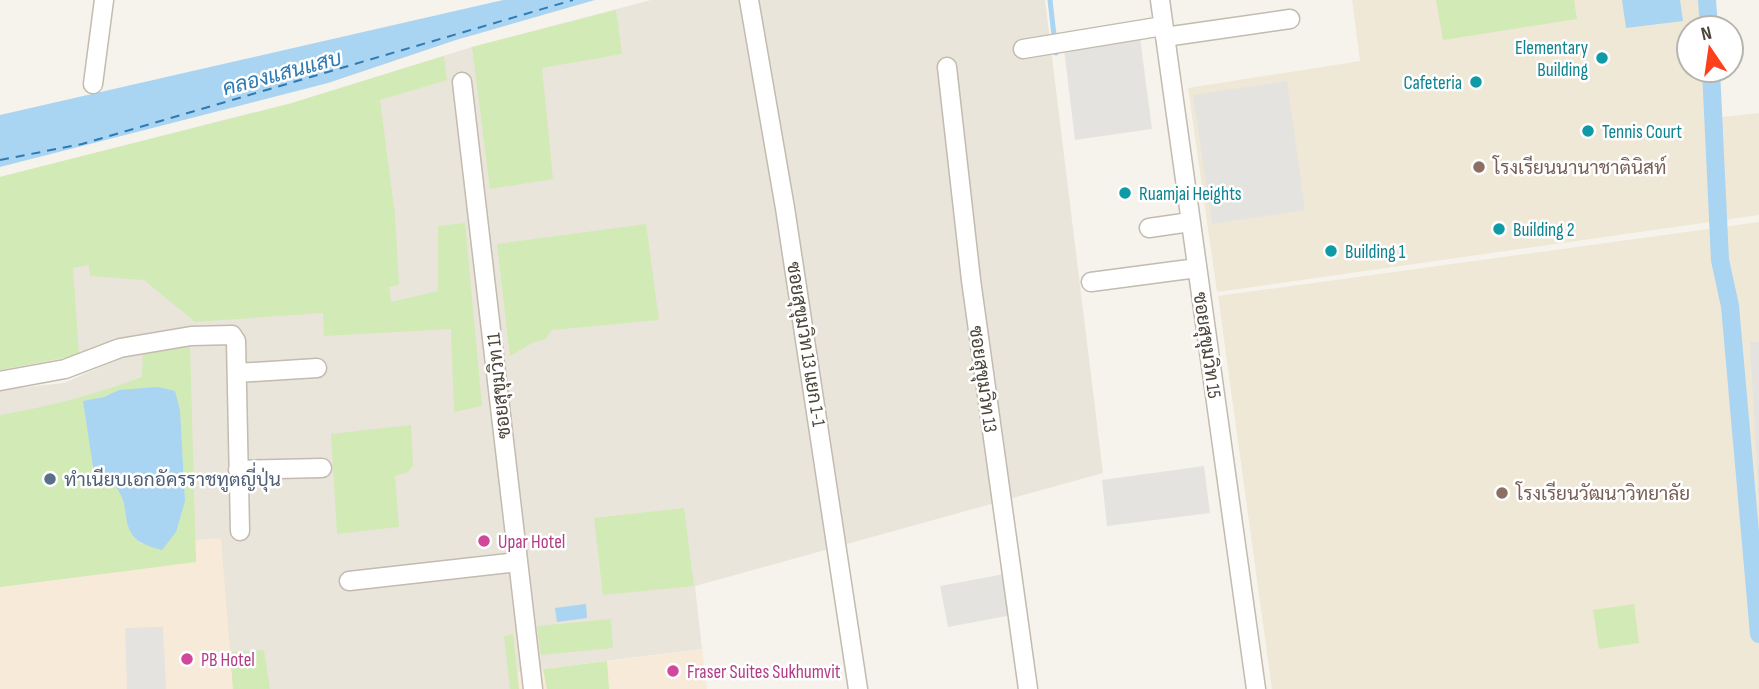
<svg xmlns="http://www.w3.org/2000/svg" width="1759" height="689" viewBox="0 0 1759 689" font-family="'Sofia Sans Condensed',Sarabun,sans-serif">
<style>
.residential{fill:#eae5da}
.commercial{fill:#f7ead8}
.education{fill:#efe8d6}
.green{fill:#d2eab5;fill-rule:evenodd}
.parking{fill:#e5e3e0}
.water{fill:#a9d4f2}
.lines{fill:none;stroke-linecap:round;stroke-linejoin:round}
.stream{stroke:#a9d4f2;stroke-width:5}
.canal{stroke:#a9d4f2;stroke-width:18}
.ferry{stroke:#2e7ab2;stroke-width:2;stroke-dasharray:9 7;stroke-linecap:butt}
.minor-casing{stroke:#c2bbae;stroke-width:21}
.minor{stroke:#fff;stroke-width:18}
.culture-dot{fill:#0f9aa8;stroke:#fff;stroke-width:2.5}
.education-dot{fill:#8d6e63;stroke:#fff;stroke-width:2.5}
.service-dot{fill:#5c6f8a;stroke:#fff;stroke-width:2.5}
.hotel-dot{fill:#d1479c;stroke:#fff;stroke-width:2.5}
.labels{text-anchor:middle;stroke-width:5;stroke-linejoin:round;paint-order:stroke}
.culture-label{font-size:19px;fill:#0d838f;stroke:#fff;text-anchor:start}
.education-label{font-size:19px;fill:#785e54;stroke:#fff;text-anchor:start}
.street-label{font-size:19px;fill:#4b4439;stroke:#fff}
.service-label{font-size:19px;fill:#4e5e75;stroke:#fff;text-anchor:start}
.hotel-label{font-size:19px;fill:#b23c85;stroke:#fff;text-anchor:start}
.water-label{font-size:21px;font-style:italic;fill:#2e7ab2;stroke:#fff}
</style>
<rect width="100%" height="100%" fill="#f6f3ec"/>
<!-- residential -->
<path class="residential" d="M651 0H1045L1103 473 695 586 702 649 518 672 519 689H233L222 560 0 587V390L64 383 130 354 95 352 0 370V177L292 103 472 47Z"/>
<!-- commercial -->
<path class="commercial" d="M221 538 233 689H0V587L196 562 195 540Z
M702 649 707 689H519L517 673Z"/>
<!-- education -->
<path class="education" d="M1352 0H1705L1707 28H1689V70H1709L1712 118 1759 113V215L1217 292 1188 88 1360 61Z
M1759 222V689H1272L1218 296Z"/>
<!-- green -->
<path class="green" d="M1436 0H1574L1577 19 1443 40Z
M616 10 622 54 542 68 553 179 490 189 472 47Z
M444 56 447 80 380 100 395 215 399 285 389 287 391 302 438 291V226L465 223 482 406 454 412 451 329 324 336 323 313 195 322 144 280 90 276 89 265 73 268 79 355 0 370V177L292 103Z
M646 224 659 320 552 330 545 339 532 343 510 356 497 244Z
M190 345 196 562 0 587V415C49 407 95 394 142 377L143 351ZM119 390 174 391 180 410 185 501 142 545 129 529 122 496 112 483 84 401 104 397Z
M411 425 413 466 408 472 395 476 399 527 337 534 331 434Z
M684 508 694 586 603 595 594 518Z
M1634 604 1639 643 1599 649 1593 610Z
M611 619 613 648 541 655 537 626Z
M513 634 519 689H510L504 636Z
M264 650 270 689H233L230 652Z
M607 661 609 689H547L543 669Z"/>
<!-- parking -->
<path class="parking" d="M1139 30 1152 129 1075 140 1063 41Z
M1287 81 1305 210 1212 224 1193 95Z
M1750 342H1759V506Z
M1204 466 1210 513 1107 526 1102 480Z
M1010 573 1018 614 948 627 940 586Z
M163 627 166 689H127L125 628Z"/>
<!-- water -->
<path class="water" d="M503 0H595L456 40 328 83 0 167V115Z
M1622 0H1680L1683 21 1626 28Z
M158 387 175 391 180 410 185 501 176 532 162 550C109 538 138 509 113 484 108 479 100 477 94 473L83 401 104 397 119 390Z
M586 604 587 618 557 622 555 608Z"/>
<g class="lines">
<!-- stream -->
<path class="stream" d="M1050 0 1056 53"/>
<!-- canal -->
<path class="canal" d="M1707 0 1709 28
M1711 70 1720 260 1730 306 1759 634"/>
<!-- ferry -->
<path class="ferry" d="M0 160 82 144 573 0"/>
<!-- minor casing -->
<g class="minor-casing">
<path id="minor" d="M749 0 785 208 858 689
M1160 0 1256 689
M1165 37 1290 19
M1023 49 1163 26
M947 67 971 280 1028 689
M462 82 533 689
M93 84 104 0
M1149 228 1190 222
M1091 282 1197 268
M237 373 317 368
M0 381 65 369 120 348 191 336 232 335 236 341 240 531
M238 470 322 468
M349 581 518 562"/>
</g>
<!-- minor -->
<use href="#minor" class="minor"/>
</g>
<!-- markers -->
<g class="culture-dot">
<circle cx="1602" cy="58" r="7"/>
<circle cx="1476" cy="82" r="7"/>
<circle cx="1588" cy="131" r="7"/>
<circle cx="1125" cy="193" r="7"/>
<circle cx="1499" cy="229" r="7"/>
<circle cx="1331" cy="251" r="7"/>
</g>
<g class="education-dot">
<circle cx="1479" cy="167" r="7"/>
<circle cx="1502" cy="493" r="7"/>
</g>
<circle class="service-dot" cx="50" cy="479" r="7"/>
<g class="hotel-dot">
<circle cx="484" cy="541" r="7"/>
<circle cx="187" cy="659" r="7"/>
<circle cx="673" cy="671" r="7"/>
</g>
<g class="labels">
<!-- culture labels -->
<g class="culture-label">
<text x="1588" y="54" text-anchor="end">Elementary<tspan x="1588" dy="22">Building</tspan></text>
<text x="1462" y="89" text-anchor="end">Cafeteria</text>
<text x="1602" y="138">Tennis Court</text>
<text x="1139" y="200">Ruamjai Heights</text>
<text x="1513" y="236">Building 2</text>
<text x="1345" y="258">Building 1</text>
</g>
<!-- education labels -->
<g class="education-label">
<text x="1493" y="174">โรงเรียนนานาชาตินิสท์</text>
<text x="1516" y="500">โรงเรียนวัฒนาวิทยาลัย</text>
</g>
<!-- street labels -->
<g class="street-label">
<text transform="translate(807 344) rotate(81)" y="7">ซอยสุขุมวิท 13 แยก 1-1</text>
<text transform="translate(1208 345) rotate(82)" y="7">ซอยสุขุมวิท 15</text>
<text transform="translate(984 379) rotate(82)" y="7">ซอยสุขุมวิท 13</text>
<text transform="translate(498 386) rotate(-96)" y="7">ซอยสุขุมวิท 11</text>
</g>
<!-- service labels -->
<g class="service-label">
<text x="64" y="486">ทำเนียบเอกอัครราชทูตญี่ปุ่น</text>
</g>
<!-- hotel labels -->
<g class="hotel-label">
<text x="498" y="548">Upar Hotel</text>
<text x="201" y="666">PB Hotel</text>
<text x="687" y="678">Fraser Suites Sukhumvit</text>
</g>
<!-- water labels -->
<g class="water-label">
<text transform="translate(282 73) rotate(-15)" y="7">คลองแสนแสบ</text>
</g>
</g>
<!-- north arrow -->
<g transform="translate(1710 49) rotate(347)"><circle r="33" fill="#ffffff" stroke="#b7b4b0" stroke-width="2"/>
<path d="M0-5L12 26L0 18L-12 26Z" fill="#fc3f1d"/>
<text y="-10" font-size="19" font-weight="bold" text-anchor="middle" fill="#4b4439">N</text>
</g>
</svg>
